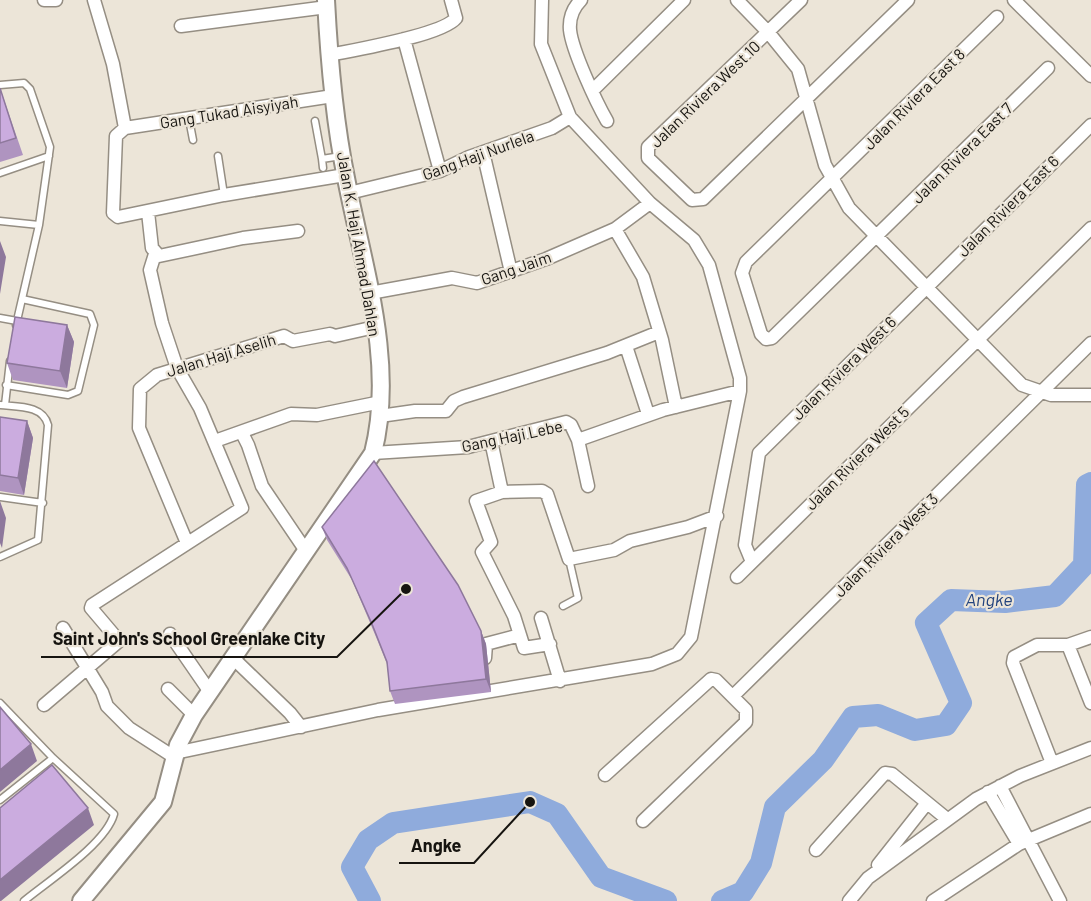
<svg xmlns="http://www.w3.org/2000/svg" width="1091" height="901" viewBox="0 0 1091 901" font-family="Barlow,sans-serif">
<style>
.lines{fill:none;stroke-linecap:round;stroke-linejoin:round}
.river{stroke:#8fabdc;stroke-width:22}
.lane-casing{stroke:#958e83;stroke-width:9}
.street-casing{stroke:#958e83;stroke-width:15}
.secondary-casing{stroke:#958e83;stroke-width:20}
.lane{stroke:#fff;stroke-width:6}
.street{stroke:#fff;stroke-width:12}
.secondary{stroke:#fff;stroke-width:16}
.wall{fill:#af94c0}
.shaded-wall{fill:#8e789c}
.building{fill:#cbacdf;stroke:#8e789c;stroke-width:1.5}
.labels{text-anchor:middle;stroke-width:4.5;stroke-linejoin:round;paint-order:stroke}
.street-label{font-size:16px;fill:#161410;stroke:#ece5d8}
.water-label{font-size:18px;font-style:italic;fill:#22437e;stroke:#ece5d8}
.leader{fill:none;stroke:#161410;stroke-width:2}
.callout-dot{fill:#161410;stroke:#ece5d8;stroke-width:2}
.callout-label{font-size:18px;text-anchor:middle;font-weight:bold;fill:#161410;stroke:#ece5d8;stroke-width:4.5;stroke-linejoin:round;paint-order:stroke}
</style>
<rect width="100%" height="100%" fill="#ece5d8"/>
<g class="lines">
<!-- river -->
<path class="river" d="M370 901 352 867 368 840 393 823 530 802 557 814 601 877 666 901
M722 901 743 892 761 863 775 807 823 760 853 717 878 715 915 730 946 725 961 703 926 623 951 600 1005 602 1055 596 1084 565 1087 485 1091 483"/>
<!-- lane casing -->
<g class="lane-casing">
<path id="lane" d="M0 85 24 83 30 89 50 147 39 225 16 325
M189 119 193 140
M315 121 322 159 341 156
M218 156 224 195
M322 159 323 168
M0 173 49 156
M0 221 39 225
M0 318 17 321
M6 385 68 395 78 391 94 325 90 314 22 299
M0 405C18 407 43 405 48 425L38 540 0 557
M5 405 10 361
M0 497 43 503
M563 606 578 598 569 559
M0 703 53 758 114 814C106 844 48 881 24 901
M0 800 53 758"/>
</g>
<!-- street casing -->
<g class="street-casing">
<path id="street" d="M44 0H56
M94 0 113 64 125 128
M581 0C573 8 569 18 570 30 572 50 596 102 607 121
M737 0 768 32 798 69 825 165 849 208 1022 385 1051 395H1091
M801 0 648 147V158L692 200 703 199 908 0
M1014 0 1091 76
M997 17 746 262 742 273 761 334 766 339 772 338 1048 68
M181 26 327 7
M404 39 440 171
M330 55C354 50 443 35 456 18L451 0
M592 91 684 0
M333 96 125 128 116 136 113 213 118 217 224 195 345 175
M483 152 511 272
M349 193 440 171 469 157 552 128 570 117
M148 212 152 248 159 256 243 238 298 231
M615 229 643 277 662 340 676 407
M370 293 452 278 477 283 546 259 615 229 650 203
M626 346 648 414
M380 416 415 411H446L454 401 463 397 607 353 659 332
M242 433 248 445 262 486 306 551
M578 440 588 486
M215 441 291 414 317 415 381 402
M491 441 502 492 542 491 547 494 569 559 614 550 630 541 688 527 717 516
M373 453 468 447 566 422 571 425 578 440 663 410 740 391
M187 543 139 428 140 389 157 375 284 336 293 341 330 334 335 336 375 327
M752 562 745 545 759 453 1091 125
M737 577 1091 228
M541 618 560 681
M63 628 102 692 107 706 129 728 174 757
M170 634 210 692
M520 635 524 648 550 644
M1068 645 1091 703
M485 658 486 644 520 635 514 616 482 552 491 542 476 501 502 492
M234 659 290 713 301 727
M168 689 194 715
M733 696 1091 343
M44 705 119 641 91 608 92 605 242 508 200 408 177 368 162 323 150 270 155 254
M175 753 378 710 652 664 677 654 691 637 740 391V378L709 265 694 240 650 203 570 117 541 44 542 0
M1052 763 1013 663 1014 657 1037 645H1068L1091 637
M605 775 711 679 716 680 746 710V722L643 821
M1000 786 1060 901
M988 792 1019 844
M816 850 885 773 892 774 947 819
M878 865 927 803
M849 901 868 878 976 799 1020 776 1091 748
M933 901 1019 844 1091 814"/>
</g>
<!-- secondary casing -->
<g class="secondary-casing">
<path id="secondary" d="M81 901 163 802 178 745 194 715 373 453C396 363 363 266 346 178 334 119 329 59 326 0"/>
</g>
<!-- lane -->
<use href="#lane" class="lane"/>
<!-- street -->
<use href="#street" class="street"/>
<!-- secondary -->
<use href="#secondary" class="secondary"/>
</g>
<!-- wall -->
<path class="wall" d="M0 88 23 155 0 162Z
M67 325 74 342 67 388 13 380 7 363Z
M0 417 27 421 33 438 24 495 0 491Z
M322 527 481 631 486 644 491 692 395 704 390 691 387 664 376 637 352 580 327 540Z"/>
<!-- shaded-wall -->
<path class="shaded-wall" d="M0 241 6 257 0 294Z
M67 325 74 342 67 388 60 371Z
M27 421 33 438 24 495 18 478Z
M0 501 6 518 2 548 0 543Z
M481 631 486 644 491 692 486 679Z
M31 744 37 761 0 792V770Z
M88 808 94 825 1 901H0V880Z"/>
<!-- building -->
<path class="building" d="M0 88 16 138 0 143Z
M15 317 67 325 60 371 7 363Z
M0 417 27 421 18 478 0 475Z
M374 461 458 585 481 631 486 679 390 691 387 662 372 624 347 568 322 527Z
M0 707 31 744 0 770Z
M52 765 88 808 0 880V808Z"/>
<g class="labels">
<!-- street labels -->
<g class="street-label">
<text transform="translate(705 94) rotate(-44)" y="6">Jalan Riviera West 10</text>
<text transform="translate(914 99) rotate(-45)" y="6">Jalan Riviera East 8</text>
<text transform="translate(229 112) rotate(-9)" y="6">Gang Tukad Aisyiyah</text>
<text transform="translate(962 153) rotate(-45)" y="6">Jalan Riviera East 7</text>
<text transform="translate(478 155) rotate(-20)" y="6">Gang Haji Nurlela</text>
<text transform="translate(1008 206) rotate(-45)" y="6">Jalan Riviera East 6</text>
<text transform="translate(359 244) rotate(80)" y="6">Jalan K. Haji Ahmad Dahlan</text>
<text transform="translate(516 268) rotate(-19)" y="6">Gang Jaim</text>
<text transform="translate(221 355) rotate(-17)" y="6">Jalan Haji Aselih</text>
<text transform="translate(844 368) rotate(-45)" y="6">Jalan Riviera West 6</text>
<text transform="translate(512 436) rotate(-12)" y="6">Gang Haji Lebe</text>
<text transform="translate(857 458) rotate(-45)" y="6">Jalan Riviera West 5</text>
<text transform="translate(886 545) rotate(-45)" y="6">Jalan Riviera West 3</text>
</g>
<!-- water labels -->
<g class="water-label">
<text x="989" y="606">Angke</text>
</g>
</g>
<!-- callouts -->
<path class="leader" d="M406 589L337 657H41M530 802L474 863H399"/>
<g class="callout-dot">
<circle cx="406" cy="589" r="6"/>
<circle cx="530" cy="802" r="6"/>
</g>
<g class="callout-label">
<text x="189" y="645">Saint John's School Greenlake City</text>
<text x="436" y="852">Angke</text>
</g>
</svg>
